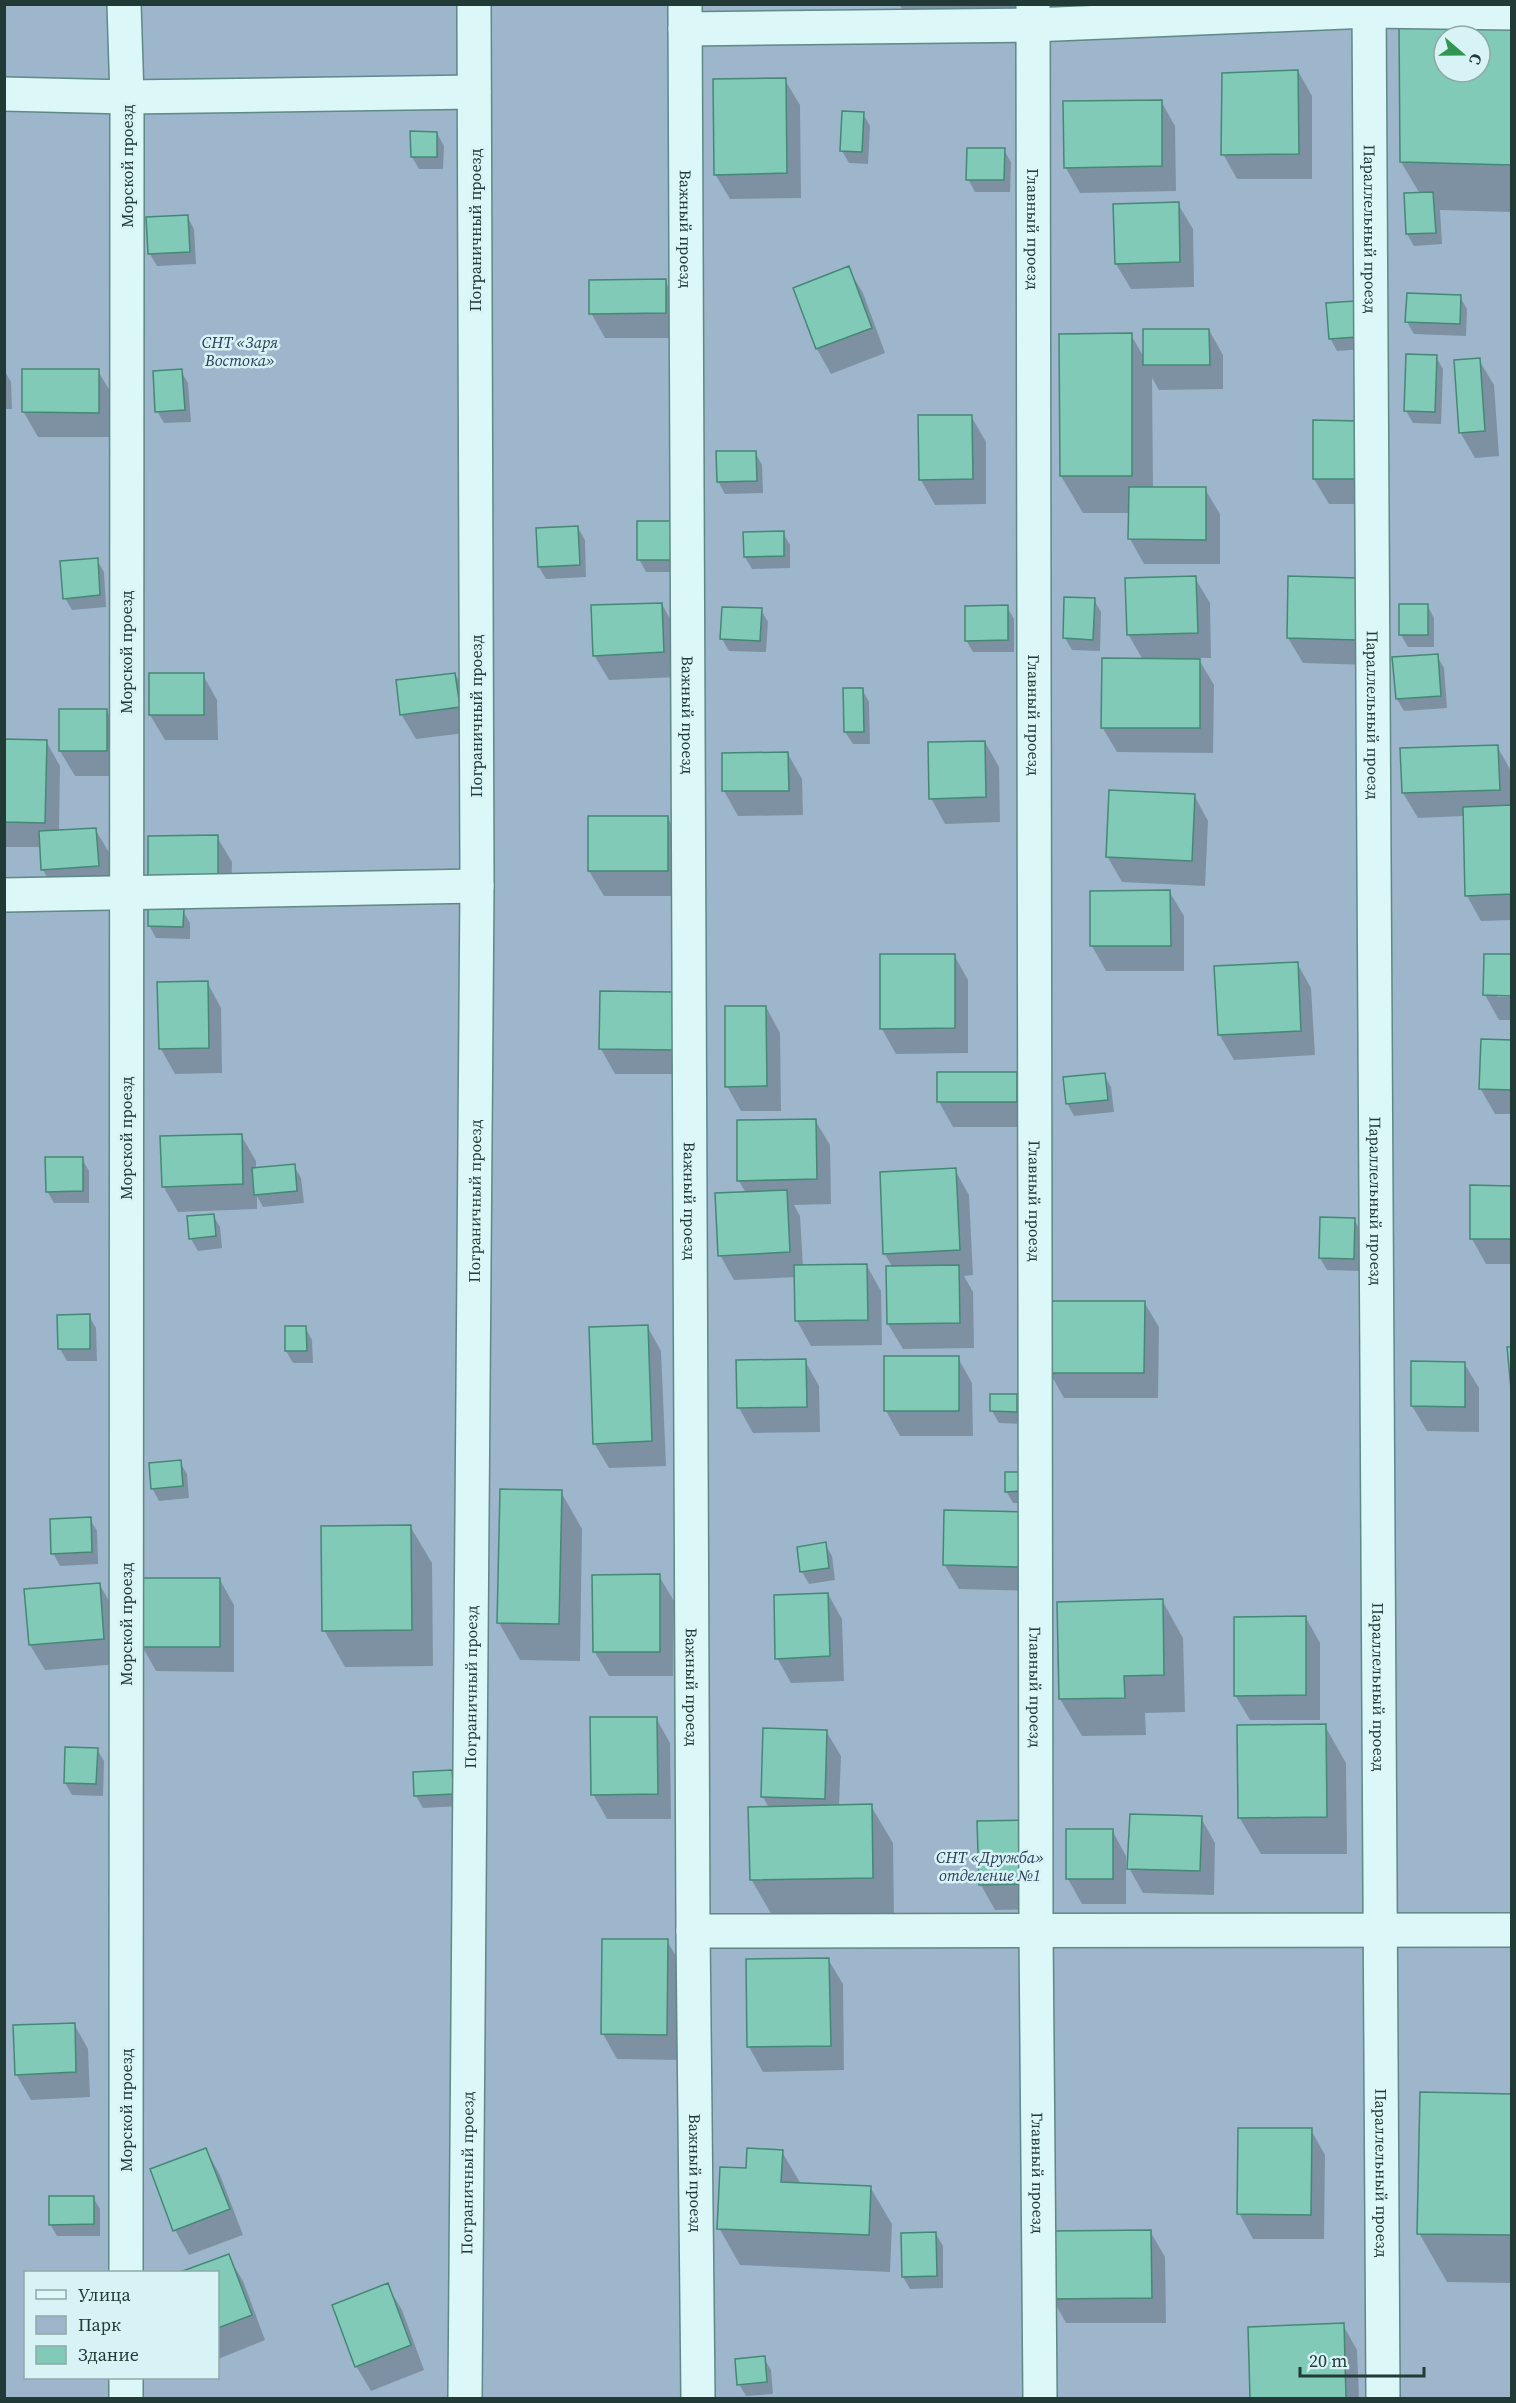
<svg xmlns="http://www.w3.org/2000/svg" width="1516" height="2403" viewBox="0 0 1516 2403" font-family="'Source Serif 4',serif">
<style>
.green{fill:#9db6cb;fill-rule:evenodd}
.shadow{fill:#0003;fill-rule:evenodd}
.building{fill:#81cab8;stroke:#458876;stroke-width:1.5;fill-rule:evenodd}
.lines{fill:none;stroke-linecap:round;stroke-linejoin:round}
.minor-casing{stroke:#5e8984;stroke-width:36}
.minor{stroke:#dcf7f8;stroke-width:33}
.labels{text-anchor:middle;stroke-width:5;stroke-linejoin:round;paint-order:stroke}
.street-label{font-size:16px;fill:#213a36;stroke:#d8f3f5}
.park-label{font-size:16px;font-style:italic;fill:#283b56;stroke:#d8f3f5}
</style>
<rect width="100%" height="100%" fill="#c9eced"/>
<!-- green -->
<path class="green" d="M5 5H1511V2398H5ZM1444 36H1480V72H1444ZM26 2272H218V2378H26Z"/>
<!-- shadow -->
<path class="shadow" d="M899 4H1040L1033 11 904 12Z
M1400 24 1512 27V212L1440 210 1442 244 1414 246 1407 234 1420 194 1401 162ZM1444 36H1480V72H1444Z
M1298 71 1312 96V179H1237L1223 154Z
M785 80 800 105 801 198 730 199 715 174Z
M1161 101 1175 126 1176 191 1080 193 1066 168Z
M863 114 870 126 868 164 849 163 842 151Z
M437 133 444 146 443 169H419L412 157Z
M1004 150 1011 162 1010 192H975L968 179Z
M1178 204 1193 229 1194 287 1131 289 1116 264Z
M187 216 194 229 196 264 157 266 150 254 148 218Z
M848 268 863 293 885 353 831 374 817 349Z
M665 281 680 306V338H605L591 313Z
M1460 297 1467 309 1466 336 1414 334 1407 322Z
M1354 302 1364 349 1337 351 1330 338Z
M1209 330 1223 355V389L1159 390 1152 378 1153 489H1205L1220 514V564H1144L1130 539V513H1083L1061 476 1060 335H1131L1145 359Z
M1436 357 1443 369 1441 424 1413 423 1406 411Z
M1479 360 1494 385 1499 456 1475 458 1460 432Z
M4 370 11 382 12 409H4Z
M98 371 113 396 112 437H38L23 411Z
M181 371 188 383 191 422 164 423 157 411Z
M971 416 986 442V504L935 505 921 480Z
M1358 423 1373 504H1329L1314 479Z
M755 452 762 465 763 493 725 494 718 481Z
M578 528 585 540 586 577 546 579 539 567Z
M783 533 790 545V568L752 569 745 557Z
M682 535 683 572H646L639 559Z
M97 560 104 572 106 607 72 610 65 598Z
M1195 578 1210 603 1211 658H1198L1214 685 1213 753 1117 752 1102 727 1143 660 1128 634Z
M1094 600 1101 612 1100 651 1072 650 1065 638Z
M662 604 676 630 678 677 609 680 594 655Z
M1372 605 1371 665 1303 663 1288 638Z
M1427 605 1434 618V647H1408L1401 635Z
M1007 607 1014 619V652H973L966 640Z
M761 610 768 622 766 652 729 651 722 639Z
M1437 656 1444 668 1447 708 1404 711 1397 699Z
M455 674 469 699 473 732 416 739 401 714Z
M203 675 217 700 218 740H165L150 715Z
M862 689 869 702 870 744H853L845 732V690Z
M60 710H106L121 735V776H75L60 751Z
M4 741H46L60 766 59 831 95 829 110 854 113 891 57 895 43 870 41 847H4Z
M985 742 999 767 1000 822 945 824 931 798Z
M1497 746 1511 771 1512 920 1481 921 1467 896 1464 816 1418 818 1403 793Z
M788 754 802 779 803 815 738 816 724 791Z
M1194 795 1208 821 1205 886 1122 882 1107 856Z
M668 818 682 843V896H604L589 871Z
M217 837 232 862 231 904H164Z
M1169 891 1184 916V971H1106L1092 946Z
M183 911 190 923V939L156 938 149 925Z
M954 955 968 980V1053L896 1054 882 1029Z
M1297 963 1311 988 1315 1055 1234 1060 1219 1034Z
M207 982 221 1008 222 1073 175 1074 161 1049Z
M1497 994V997H1512V1020H1499L1485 995Z
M766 1007 780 1033 781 1111H741L727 1086Z
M689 1018V1074H615L601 1049Z
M1512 1041V1114H1495L1480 1088Z
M1016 1073 1031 1098V1127H953L939 1102Z
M1104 1075 1111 1087 1114 1112 1074 1116 1067 1103Z
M815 1120 830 1145 831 1204 794 1205 800 1216 803 1267 867 1266 881 1291 882 1345 811 1346 797 1321 796 1277 734 1280 720 1255 746 1193 739 1181Z
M241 1135 256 1161V1169L294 1166 301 1178 304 1203 263 1207 257 1196V1209L178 1212 163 1186Z
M82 1159 89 1171V1203H54L47 1191Z
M955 1170 969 1195 973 1275 964 1276 973 1292 974 1348 903 1349 888 1324 893 1268 884 1253Z
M1512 1187V1264H1486L1472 1239Z
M213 1215 220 1227 222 1248 198 1251 191 1239Z
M1321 1219H1354L1361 1232 1360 1271 1327 1270 1320 1258Z
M1144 1302 1159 1327 1158 1398H1064L1050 1373Z
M89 1316 96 1328 97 1361H67L60 1349Z
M647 1326 661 1351 666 1466 609 1468 594 1443Z
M305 1327 312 1340 313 1363H293L286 1351Z
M958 1358 972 1383 973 1436H900L886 1411Z
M805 1361 819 1386 820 1432 753 1433 739 1408Z
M1464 1363 1479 1388V1432L1427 1431 1412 1406Z
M992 1395H1016L1023 1408V1424L999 1423 992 1411Z
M180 1462 187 1474 189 1498 159 1501 152 1488Z
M1025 1473 1031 1503H1013L1006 1491Z
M561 1492 582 1529 580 1661 520 1660 499 1623Z
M1022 1513 1036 1591 959 1589 944 1564Z
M90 1519 97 1531 98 1564 60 1566 53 1553Z
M410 1526 432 1563 433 1666 345 1667 324 1630Z
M825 1544 832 1556 835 1580 809 1584 802 1572Z
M659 1576 674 1601 673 1676H609L594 1651Z
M220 1580 234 1605V1672L156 1671 142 1646Z
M100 1585 114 1610 118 1664 45 1670 30 1645Z
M828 1594 842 1619 844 1681 791 1683 777 1658Z
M1162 1600 1183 1638 1185 1712 1145 1713 1146 1735 1082 1736 1060 1699Z
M1306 1618 1320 1643V1720H1250L1235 1695Z
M656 1718 670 1743 671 1819H607L593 1794Z
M1325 1726 1346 1763 1347 1854H1261L1239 1817Z
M826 1731 841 1756 839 1806H871L893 1843 894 1915 773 1917 751 1879 769 1808 763 1797Z
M97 1749 104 1761 103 1796 72 1795 65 1783Z
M452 1772 459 1784 460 1806 423 1808 416 1796Z
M1201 1818 1215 1843 1214 1895 1143 1893 1129 1868Z
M979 1822 1039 1909 995 1910 981 1885Z
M1112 1830 1126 1856V1904H1082L1068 1879Z
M667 1941 682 1966 680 2060 617 2059 603 2034Z
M828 1959 843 1984 844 2070 763 2072 749 2047Z
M74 2024 88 2049 90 2097 31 2100 16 2074Z
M1512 2095V2283L1447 2282 1419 2233Z
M1311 2130 1325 2155 1324 2239H1253L1239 2213Z
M206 2150 220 2175 243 2235 189 2255 175 2230Z
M782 2152 801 2184 870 2187 892 2224 890 2272 740 2265 719 2228 747 2170Z
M93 2197 100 2209V2236H57L50 2224Z
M1150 2231 1165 2257 1166 2323H1066L1052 2298Z
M936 2234 943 2246V2288L910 2289 903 2277Z
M228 2256 243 2281 265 2340 218 2359V2272H184Z
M387 2285 402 2310 424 2370 371 2391 356 2366Z
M1343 2325 1357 2350 1359 2398H1252L1250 2328Z
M764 2358 771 2370 773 2394 746 2396 739 2384Z"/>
<!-- building -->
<path class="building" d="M1399 22 1512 26V165L1400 162ZM1444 36H1480V72H1444Z
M1298 70 1299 154 1221 155 1222 73Z
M786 78 787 173 714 175 713 79Z
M1162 100V166L1064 168 1063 101Z
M842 111 864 112 862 152 840 151Z
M410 131 437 132V157H411Z
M967 148H1005L1004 180H966Z
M1433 192 1436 233 1406 234 1404 193Z
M1179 202 1180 262 1115 264 1113 204Z
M188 215 190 252 148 254 146 217Z
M849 266 872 328 816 349 793 288Z
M666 279V313L589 314V280Z
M1407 293 1461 295 1460 324 1405 322Z
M1355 301 1357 337 1329 339 1326 303Z
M1143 329H1209L1210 365H1143Z
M1132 333V476H1060L1059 334Z
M1406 354 1437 355 1435 412 1404 411Z
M1480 358 1485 431 1459 433 1454 360Z
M22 369H99V413L22 412Z
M182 369 185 410 155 412 153 371Z
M918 415H972L973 479 919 480Z
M1313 420 1359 421V479H1313Z
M716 451H756L757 481 717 482Z
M1129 487H1206V540L1128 539Z
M637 521H676L677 560H637Z
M578 526 580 565 538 567 536 528Z
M784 531V556L744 557 743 532Z
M98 558 100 595 63 599 60 561Z
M1196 576 1198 633 1127 635 1125 578Z
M1288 576 1358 578 1357 640 1287 638Z
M1064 597 1095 598 1093 640 1063 638Z
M662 603 664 652 593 656 591 605Z
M1399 604H1428V635H1399Z
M1008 605V640L965 641V606Z
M722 607 762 608 760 641 720 639Z
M1438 654 1441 696 1396 699 1392 657Z
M1102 658 1200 659V728H1101Z
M149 673H204V715H149Z
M455 673 460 707 400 715 396 680Z
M843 688H863L864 732H844Z
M59 709H107V751H59Z
M4 739 47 740 45 823 4 822Z
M985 741 986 797 929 799 928 742Z
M1498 745 1500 790 1402 793 1400 748Z
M788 752 789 791H722V753Z
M1109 790 1195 794 1192 861 1106 857Z
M1512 805V894L1465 896 1463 807Z
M588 816H668V871H588Z
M96 828 99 866 41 870 39 831Z
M218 835V879H148V836Z
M1170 890 1171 946H1090V891Z
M148 909H184L183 927 148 926Z
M880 954H955V1028L880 1029Z
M1484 954H1512V996L1483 995Z
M1298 962 1301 1031 1218 1035 1214 966Z
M208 981 209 1048 159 1049 157 982Z
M600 991 676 992 675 1050 599 1049Z
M725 1006H766L767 1086 725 1087Z
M1481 1039 1512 1040V1090L1479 1089Z
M937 1072H1017V1102H937Z
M1105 1073 1108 1100 1066 1104 1063 1077Z
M816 1119 817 1179 737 1181V1120Z
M242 1134 243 1184 162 1187 160 1136Z
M45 1157H83V1191L46 1192Z
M295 1164 297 1191 254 1195 252 1168Z
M956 1168 960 1250 883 1254 880 1172Z
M1470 1185 1512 1186V1239H1470Z
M787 1190 790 1252 718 1256 715 1193Z
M214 1214 216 1236 189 1239 187 1216Z
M1320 1217 1355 1218 1354 1259 1319 1258Z
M867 1264 868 1320 795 1321 794 1265Z
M959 1265 960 1323 887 1324 886 1266Z
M1049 1301H1145L1144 1373H1048Z
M90 1314V1349H58L57 1315Z
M648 1325 652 1441 593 1444 589 1327Z
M285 1326H306L307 1351H285Z
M1507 1347H1512V1399Z
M884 1356H959V1411H884Z
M806 1359 807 1407 737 1408 736 1360Z
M1411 1361 1465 1362V1407L1411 1406Z
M990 1394H1017V1412L990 1411Z
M181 1460 183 1486 151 1489 149 1463Z
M1005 1472H1026L1025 1491 1005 1492Z
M500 1489 562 1490 559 1624 497 1623Z
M944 1510 1023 1512 1022 1567 943 1565Z
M91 1517 92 1552 51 1554 50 1519Z
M411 1525 412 1630 322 1631 321 1526Z
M826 1542 829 1568 800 1572 797 1547Z
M660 1574V1652H593L592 1575Z
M141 1578H220V1647H140Z
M100 1583 104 1639 29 1645 24 1589Z
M828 1593 830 1656 775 1659 774 1595Z
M1163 1599 1164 1675 1124 1676 1125 1698 1059 1699 1057 1602Z
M1306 1616V1695L1234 1696V1617Z
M590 1717H657L658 1794 591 1795Z
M1326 1724 1327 1817 1238 1818 1237 1725Z
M763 1728 827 1730 825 1799 761 1797Z
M65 1747 98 1748 96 1784 64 1783Z
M452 1770 454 1794 414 1796 413 1772Z
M872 1804 873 1878 750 1880 748 1807Z
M1130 1814 1202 1816 1200 1871 1127 1869Z
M1024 1820 1025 1884 979 1885 977 1821Z
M1066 1829H1113V1879H1066Z
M602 1939H668L667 2035 601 2034Z
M829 1958 831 2046 747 2047 746 1959Z
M75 2023 76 2072 15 2075 13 2025Z
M1420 2092 1512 2094V2235L1417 2234Z
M1238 2128H1312L1311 2215 1237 2214Z
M206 2148 230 2209 173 2231 150 2169Z
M747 2148 783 2150 781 2182 871 2186 869 2235 717 2229 720 2167 746 2168Z
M49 2196H94V2224L49 2225Z
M1151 2230 1152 2298 1050 2299V2231Z
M936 2232 937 2276 902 2277 901 2233Z
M229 2254 252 2315 218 2328V2272H180Z
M388 2283 411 2345 355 2367 332 2305Z
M1344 2323 1346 2398H1250L1248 2327Z
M765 2356 767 2382 737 2385 735 2359Z"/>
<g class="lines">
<!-- minor casing -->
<g class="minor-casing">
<g id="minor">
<path d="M124 4 127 97 126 2272"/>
<path id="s1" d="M685 4 693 1931 698 2398"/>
<path id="s2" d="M1033 4 1036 1930 1040 2398"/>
<path id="s3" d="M1369 4 1383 2398"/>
<path d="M685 29 1032 25 1369 11 1512 13"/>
<path d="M4 94 127 97 474 92"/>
<path d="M4 895 477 886"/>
<path d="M693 1931 1512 1930"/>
<path d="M126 2378V2398"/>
<path id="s4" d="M465 2398 477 886 474 4"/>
</g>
</g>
<!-- minor -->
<use href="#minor" class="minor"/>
</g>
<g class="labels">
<!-- street labels -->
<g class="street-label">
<text transform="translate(127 166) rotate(-90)" y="6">Морской проезд</text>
<text transform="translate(475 230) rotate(-90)" y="6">Пограничный проезд</text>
<text dy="6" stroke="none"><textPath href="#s1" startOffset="225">Важный проезд</textPath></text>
<text dy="6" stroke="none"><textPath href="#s2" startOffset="225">Главный проезд</textPath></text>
<text dy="6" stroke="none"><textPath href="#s3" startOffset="225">Параллельный проезд</textPath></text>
<text transform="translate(126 652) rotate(-90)" y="6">Морской проезд</text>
<text transform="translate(476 716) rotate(-90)" y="6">Пограничный проезд</text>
<text dy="6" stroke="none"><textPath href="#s1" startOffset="711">Важный проезд</textPath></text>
<text dy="6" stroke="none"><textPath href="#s2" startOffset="711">Главный проезд</textPath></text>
<text dy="6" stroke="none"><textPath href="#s3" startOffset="711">Параллельный проезд</textPath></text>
<text transform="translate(126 1138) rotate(-90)" y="6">Морской проезд</text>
<text dy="6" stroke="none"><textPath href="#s3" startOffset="1197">Параллельный проезд</textPath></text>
<text dy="6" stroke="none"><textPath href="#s4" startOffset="1197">Пограничный проезд</textPath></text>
<text dy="6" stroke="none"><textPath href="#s1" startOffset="1197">Важный проезд</textPath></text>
<text dy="6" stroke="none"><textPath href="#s2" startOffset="1197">Главный проезд</textPath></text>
<text transform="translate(126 1624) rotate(-90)" y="6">Морской проезд</text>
<text dy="6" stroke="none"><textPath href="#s4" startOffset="711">Пограничный проезд</textPath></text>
<text dy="6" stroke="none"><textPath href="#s3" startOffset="1683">Параллельный проезд</textPath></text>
<text dy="6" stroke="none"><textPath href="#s1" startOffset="1683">Важный проезд</textPath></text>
<text dy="6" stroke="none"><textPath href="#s2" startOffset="1683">Главный проезд</textPath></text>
<text transform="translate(126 2110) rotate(-90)" y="6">Морской проезд</text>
<text dy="6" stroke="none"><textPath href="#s4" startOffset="225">Пограничный проезд</textPath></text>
<text dy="6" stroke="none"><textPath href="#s1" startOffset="2169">Важный проезд</textPath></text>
<text dy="6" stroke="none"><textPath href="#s2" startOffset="2169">Главный проезд</textPath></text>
<text dy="6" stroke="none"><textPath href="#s3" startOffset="2169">Параллельный проезд</textPath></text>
</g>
<!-- park labels -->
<g class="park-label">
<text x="240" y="348">СНТ «Заря<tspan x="240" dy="18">Востока»</tspan></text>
<text x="990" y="1863">СНТ «Дружба»<tspan x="990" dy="18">отделение №1</tspan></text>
</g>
</g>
<!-- border -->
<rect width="1516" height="2403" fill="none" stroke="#213a36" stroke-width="12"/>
<!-- legend -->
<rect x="24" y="2271" width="195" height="108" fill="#d8f3f5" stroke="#8fa9a9" stroke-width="1.5"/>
<rect x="36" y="2290" width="30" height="9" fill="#dcf7f8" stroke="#8fa9a9" stroke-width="1.5"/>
<text x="78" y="2301" font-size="18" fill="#213a36">Улица</text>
<rect x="36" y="2316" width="30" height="18" fill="#9db6cb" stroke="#8fa9a9" stroke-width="1.5"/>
<text x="78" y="2331" font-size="18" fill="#213a36">Парк</text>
<rect x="36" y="2346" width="30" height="18" fill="#81cab8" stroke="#8fa9a9" stroke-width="1.5"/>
<text x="78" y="2361" font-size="18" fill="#213a36">Здание</text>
<!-- north arrow -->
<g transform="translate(1462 54) rotate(110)"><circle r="28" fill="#d8f3f5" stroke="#8fa9a9" stroke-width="1.5"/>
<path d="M0-4.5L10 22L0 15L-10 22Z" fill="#309652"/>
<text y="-9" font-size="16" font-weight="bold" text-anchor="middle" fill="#213a36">С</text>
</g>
<!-- scale -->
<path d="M1300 2367v9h124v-9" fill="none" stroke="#213a36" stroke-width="3"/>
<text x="1309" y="2367" font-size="18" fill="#213a36" stroke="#d8f3f5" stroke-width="4.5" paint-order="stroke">20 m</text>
</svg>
